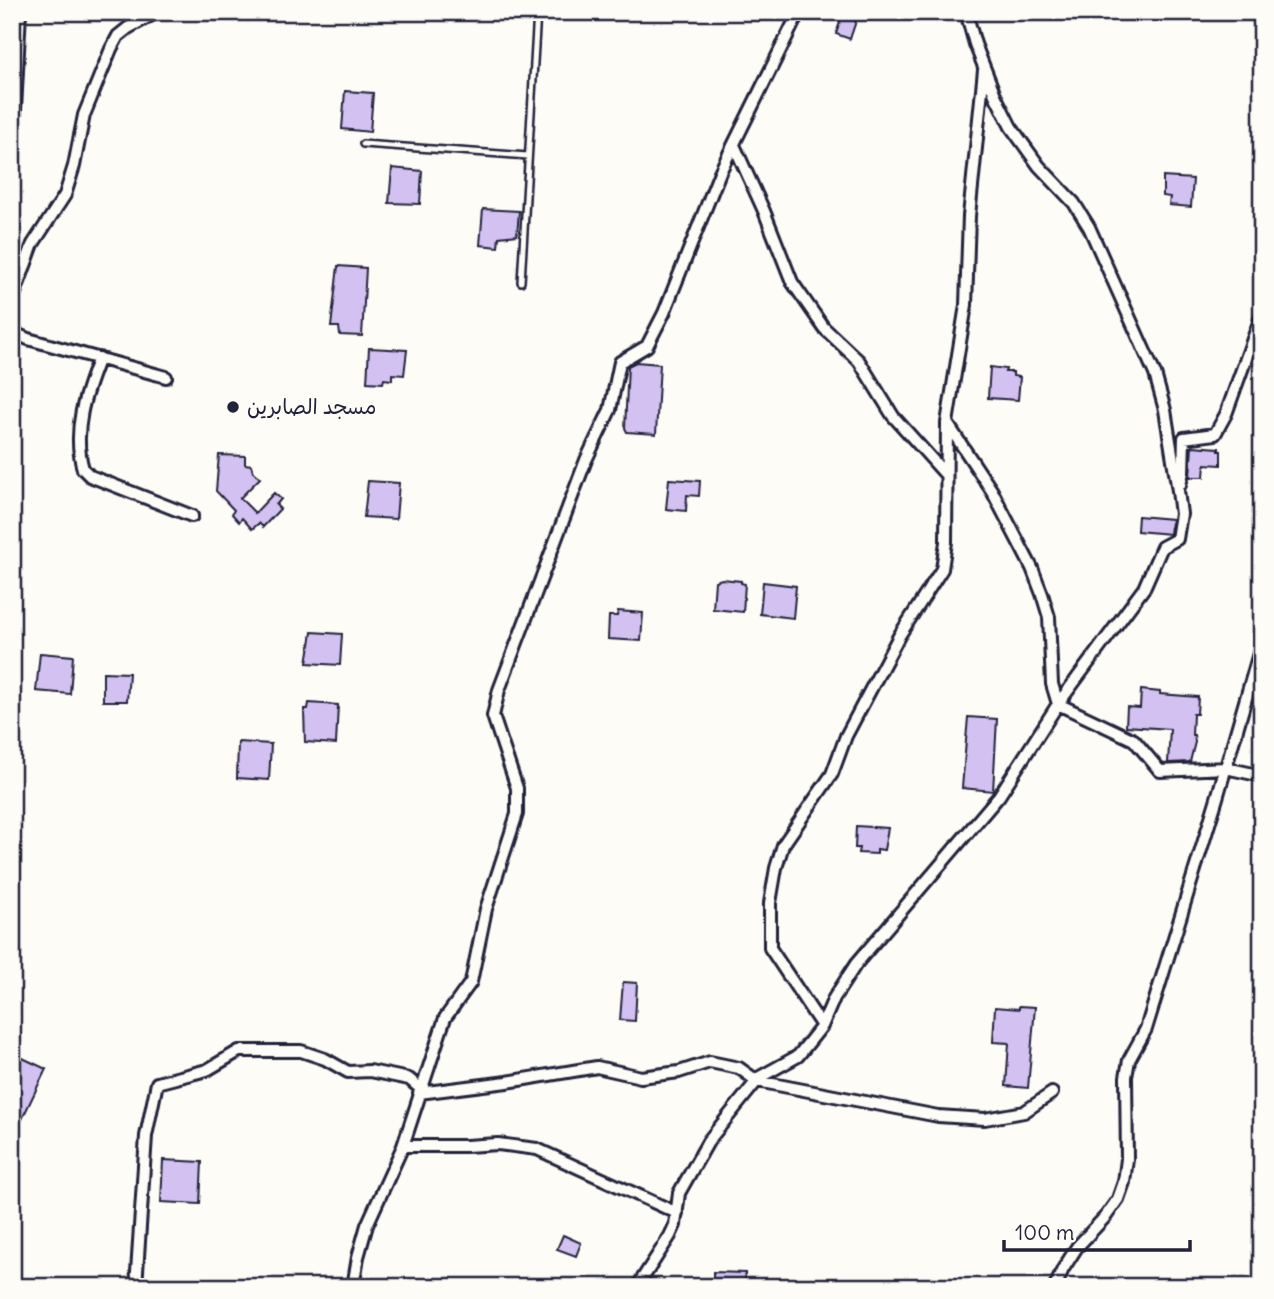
<svg xmlns="http://www.w3.org/2000/svg" width="1274" height="1299" viewBox="0 0 1274 1299" font-family="Delius,'Playpen Sans Arabic',sans-serif">
<style>
.building{fill:#d3c1f2;stroke:#22223b;stroke-width:2}
.lines{fill:none;stroke-linecap:round;stroke-linejoin:round}
.service-casing{stroke:#22223b;stroke-width:10}
.minor-casing{stroke:#22223b;stroke-width:16}
.service{stroke:#fdfcf7;stroke-width:5}
.minor{stroke:#fdfcf7;stroke-width:10}
.poi-dot{fill:#22223b;stroke:#fdfcf7;stroke-width:2.5}
.labels{text-anchor:middle;stroke-width:7;stroke-linejoin:round;paint-order:stroke}
.poi-label{font-size:21px;fill:#22223b;stroke:#fdfcf7;text-anchor:start}
</style>
<rect width="100%" height="100%" fill="#fdfcf7"/>
<filter id="ink" filterUnits="userSpaceOnUse"><feTurbulence type="fractalNoise" baseFrequency=".0143" numOctaves="2"/><feDisplacementMap in="SourceGraphic" scale="14" xChannelSelector="R" yChannelSelector="G"/><feConvolveMatrix kernelMatrix="1 2 1 2 8 2 1 2 1" color-interpolation-filters="sRGB"/></filter>
<g filter="url(#ink)">
<!-- building -->
<path class="building" d="M842 16 856 21 850 39 836 34Z
M345 91 373 93 370 132 342 129Z
M392 168 422 171 420 204 389 203Z
M1163 177 1193 179 1191 207 1169 205 1170 197 1163 196Z
M483 209 519 211 517 235 499 237 498 247 480 245Z
M338 266 366 268 362 336 340 335 339 327H331Z
M369 348 407 350 404 375 392 374V380L384 379 383 383 367 382Z
M636 362 660 364 656 434 627 432 625 428 628 366Z
M990 367 1006 369 1005 372H1013V376L1020 377 1018 400 988 398Z
M1192 446 1219 448V451H1221V465L1205 464 1204 477H1190Z
M219 455 245 456V464L251 465 253 472 260 478 240 498 255 513 274 493 281 499 276 505 280 509 263 527 259 523 252 529 242 518 239 522 232 514 234 510 216 491Z
M669 479 700 481 699 496 687 495 686 511 666 509Z
M368 481 399 483 396 519 364 517Z
M1138 516 1172 519 1170 534 1137 531Z
M722 579 741 581V583L745 584 743 612 713 609 715 581Z
M763 582 796 586 793 618 760 614Z
M618 611 643 613 641 641 608 639 609 616H617Z
M312 632 342 634 340 665 307 663Z
M40 653 73 656 70 694 36 691Z
M103 672 129 673 127 701H103Z
M1141 690 1160 692V694L1198 697 1197 714H1193L1192 735H1194L1195 742 1190 762 1168 763 1170 729 1126 726 1127 707 1140 708Z
M309 703 338 705 336 744 305 742 304 709H308Z
M968 717 997 719 993 791 962 788Z
M238 742 271 744 269 780 237 778Z
M856 826 888 828 884 850 877 849V854L858 853 859 848H855Z
M623 982 637 983 635 1021 620 1020Z
M1019 1006 1035 1007 1028 1088 1006 1086 1009 1043 993 1042 995 1007 1019 1009Z
M12 1053 46 1069 12 1140Z
M163 1160 202 1162 200 1204 161 1202Z
M563 1235 581 1243 576 1256 557 1249Z
M713 1272 745 1273V1287H713Z"/>
<g class="lines">
<!-- service casing -->
<g class="service-casing">
<path id="service" d="M363 144 528 156
M521 282 537 12"/>
</g>
<!-- minor casing -->
<g class="minor-casing">
<path id="minor" d="M734 145 764 211 792 282 824 328 859 361 893 416 946 475
M12 168 20 12
M12 301 33 244 65 195 74 166 84 115 111 49 118 36 128 28 157 12
M12 332 28 339 166 377
M99 358C85 393 72 431 83 469L90 476 192 516
M947 423 992 491 1032 568 1042 594 1049 617 1052 684 1058 704 1134 740 1160 771 1226 768 1262 776
M1180 485 1183 472 1184 438 1215 434 1226 414 1262 314
M822 1026 770 948V903L776 868 783 845 832 774 846 736 899 636 942 569 946 542 947 423 966 305 969 216 984 70
M419 1093 507 1082 597 1067 641 1077 679 1072 710 1062 739 1068 757 1081 938 1116 985 1119 1024 1112 1052 1093
M403 1146H466L498 1144 537 1149 677 1213
M136 1287 146 1136 157 1083 207 1070 239 1051H301L325 1059 348 1072 370 1071 409 1079 421 1089
M353 1287 358 1257 367 1225 403 1146 445 1018 471 982 486 909 517 814V788L493 716 499 690 586 460 610 410 620 362 647 346 664 313 720 172 799 12
M637 1287 670 1236 675 1225 679 1193 709 1140 760 1077 798 1056 822 1026 834 998 856 964 999 796 1058 704 1144 588 1162 547 1177 539 1181 514 1178 491 1165 410 1155 374 1089 227 1074 203 1039 166 1011 127 995 95 975 44 966 12
M1055 1287 1063 1269 1077 1247 1106 1216 1118 1199 1124 1182 1127 1159 1126 1077 1129 1060 1146 1029 1217 798 1262 643"/>
</g>
<!-- service -->
<use href="#service" class="service"/>
<!-- minor -->
<use href="#minor" class="minor"/>
</g>
</g>
<!-- markers -->
<circle class="poi-dot" cx="233" cy="407" r="7"/>
<g class="labels">
<!-- poi labels -->
<g class="poi-label">
<text x="247" y="414">مسجد الصابرين</text>
</g>
</g>
<!-- margin -->
<rect width="1274" height="1299" fill="none" stroke="#fdfcf7" stroke-width="42"/>
<rect x="21" y="21" width="1232" height="1257" fill="none" stroke="#22223b" stroke-width="2.5" filter="url(#ink)"/>
<!-- scale -->
<path d="M1004 1240v10h186v-10" fill="none" stroke="#22223b" stroke-width="3.5"/>
<text x="1015" y="1240" font-size="21" fill="#22223b" stroke="#fdfcf7" stroke-width="5" paint-order="stroke">100 m</text>
</svg>
